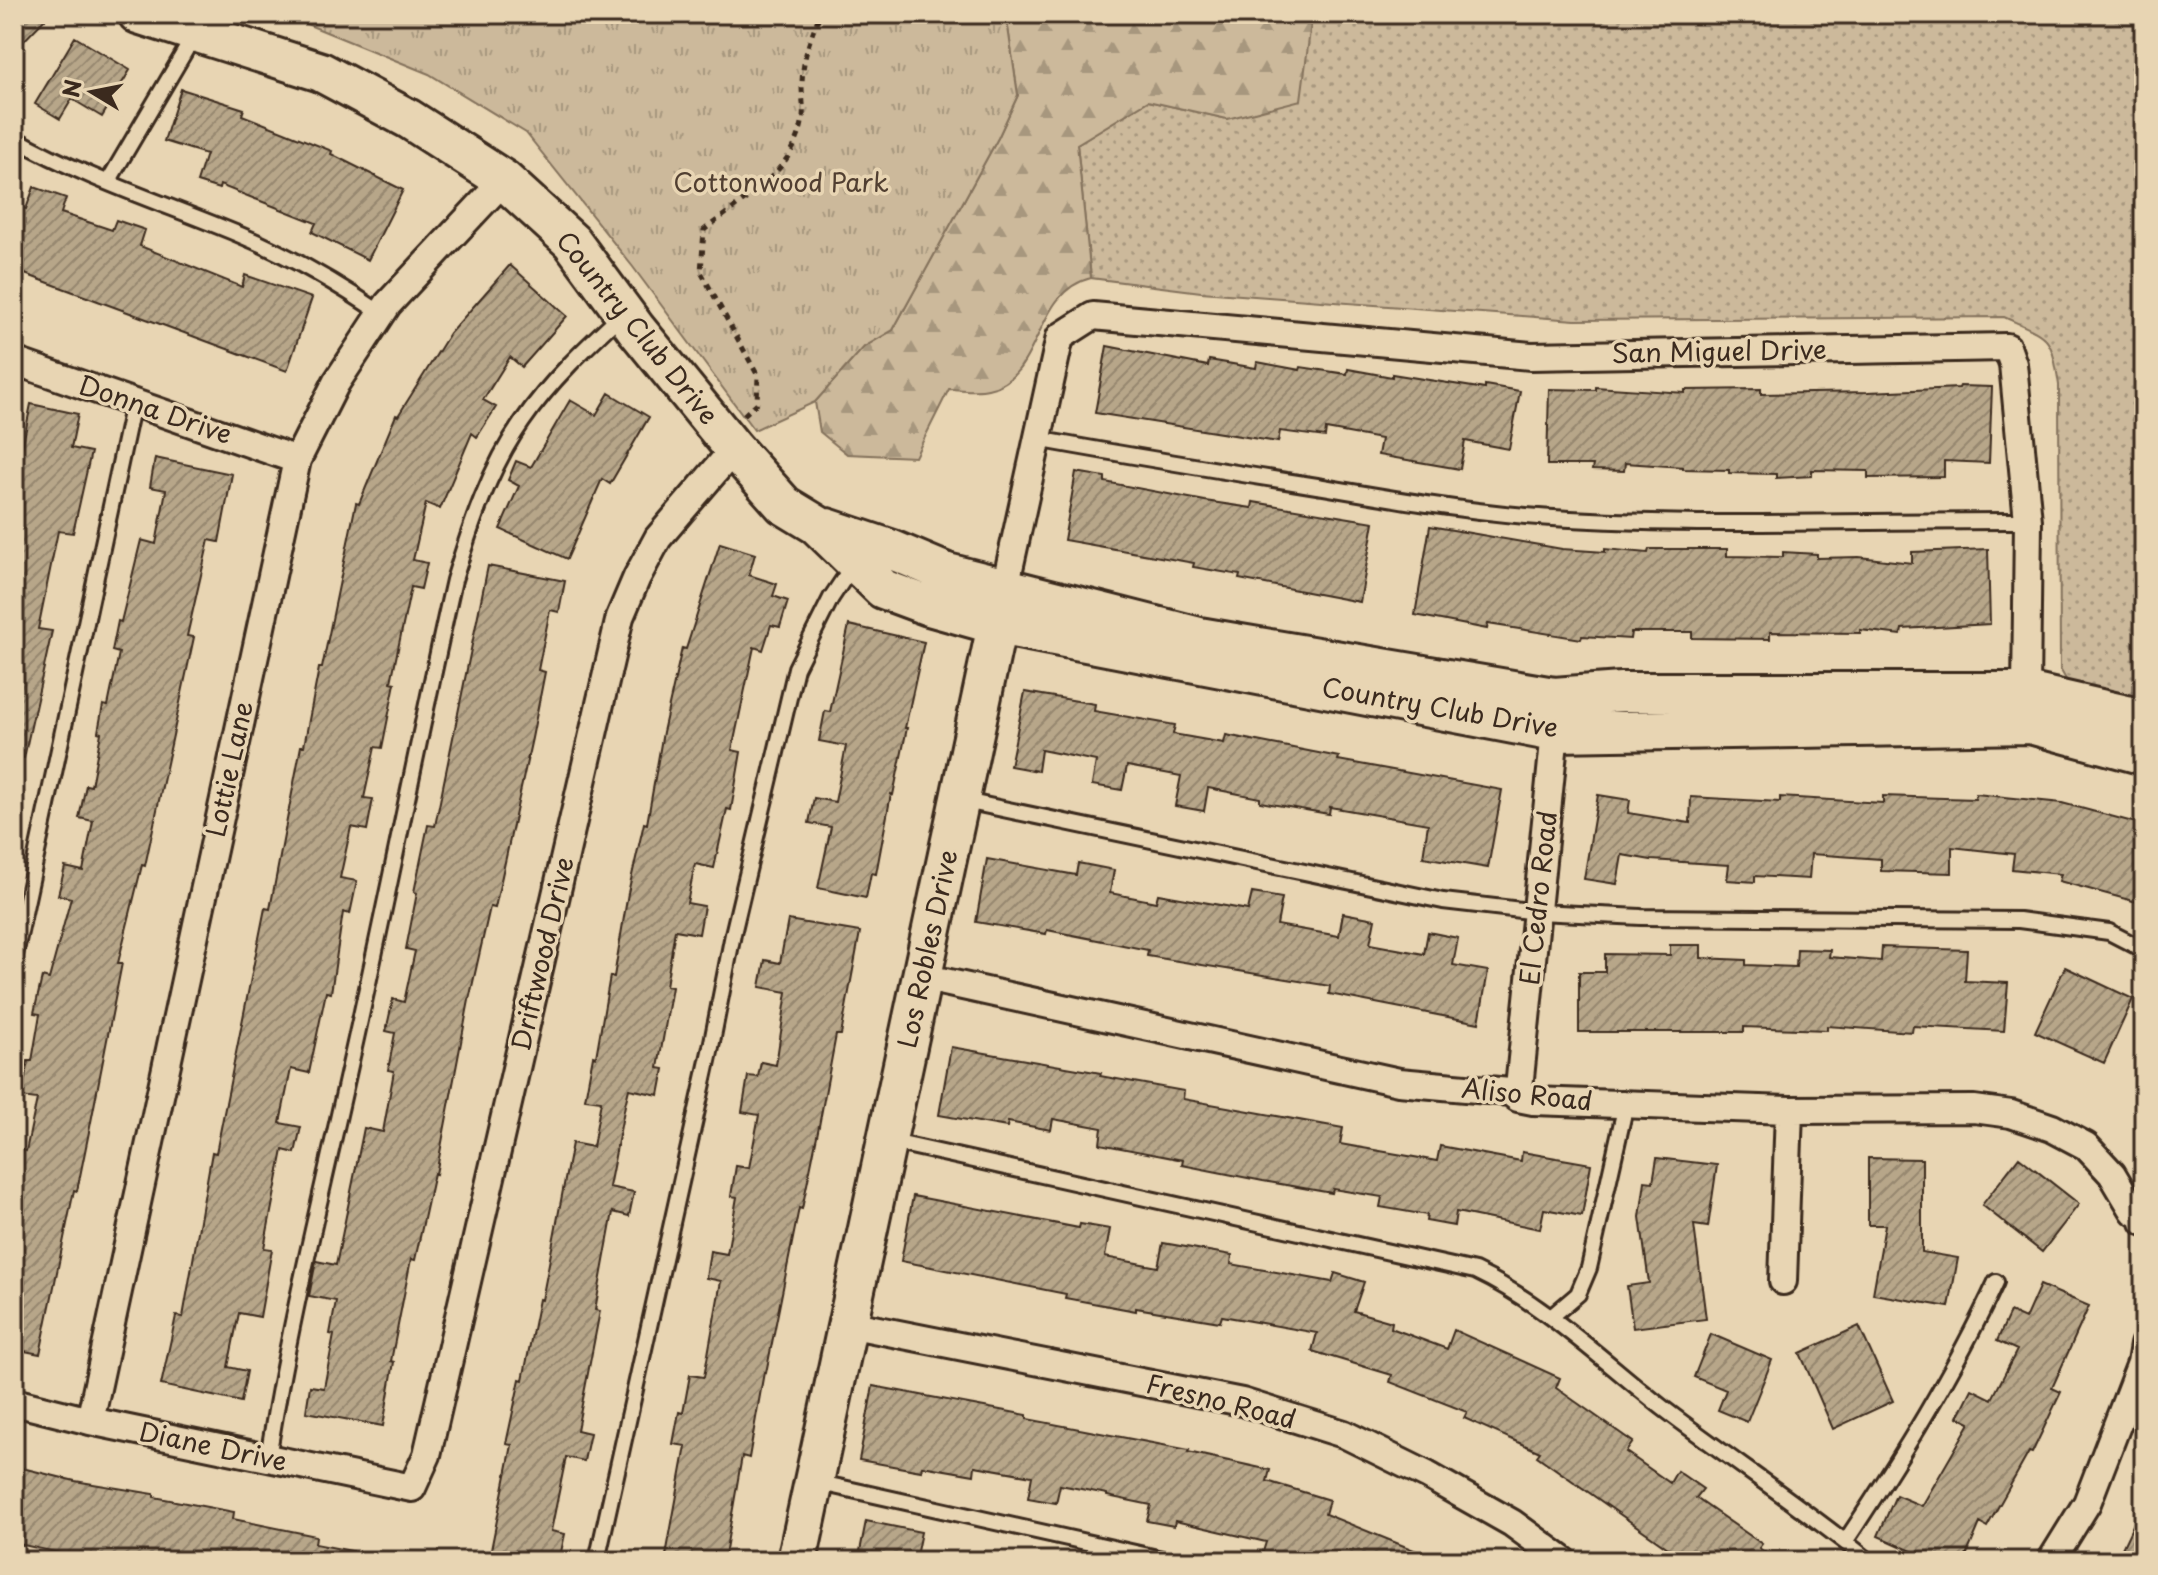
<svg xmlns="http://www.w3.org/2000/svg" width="2158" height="1575" viewBox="0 0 2158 1575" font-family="'Playpen Sans',sans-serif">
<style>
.grass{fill:url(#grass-dots);stroke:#84725c;stroke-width:2}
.forest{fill:url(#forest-firs);stroke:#84725c;stroke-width:2}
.park{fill:url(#park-tufts);stroke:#84725c;stroke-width:2}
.building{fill:url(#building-hatch);stroke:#3b2a1e;stroke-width:2}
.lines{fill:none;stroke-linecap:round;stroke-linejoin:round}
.lane-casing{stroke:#3b2a1e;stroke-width:20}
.street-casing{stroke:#3b2a1e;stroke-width:32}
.secondary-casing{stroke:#3b2a1e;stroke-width:44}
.path{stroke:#3b2a1e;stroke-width:5;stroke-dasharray:6 6;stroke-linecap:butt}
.lane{stroke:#e8d5b3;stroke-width:14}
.street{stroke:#e8d5b3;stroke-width:26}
.secondary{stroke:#e8d5b3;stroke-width:38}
.labels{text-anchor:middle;stroke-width:7;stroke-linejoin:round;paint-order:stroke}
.park-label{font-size:26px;fill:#513f31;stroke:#e8d5b3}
.street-label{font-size:26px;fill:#3b2a1e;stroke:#e8d5b3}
</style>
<defs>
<pattern id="grass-dots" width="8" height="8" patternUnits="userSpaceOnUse" patternTransform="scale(2)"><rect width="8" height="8" fill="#ccb99b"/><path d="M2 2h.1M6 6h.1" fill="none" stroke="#a7977e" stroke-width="1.8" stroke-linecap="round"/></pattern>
<pattern id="forest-firs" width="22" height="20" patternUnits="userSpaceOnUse" patternTransform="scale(2)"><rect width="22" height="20" fill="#ccb99b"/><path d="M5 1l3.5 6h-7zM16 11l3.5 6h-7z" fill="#a7977e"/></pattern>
<pattern id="park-tufts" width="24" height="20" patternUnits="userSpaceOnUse" patternTransform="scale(2)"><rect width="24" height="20" fill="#ccb99b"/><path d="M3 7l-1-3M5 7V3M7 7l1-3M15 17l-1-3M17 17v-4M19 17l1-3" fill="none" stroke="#a7977e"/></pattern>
<pattern id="building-hatch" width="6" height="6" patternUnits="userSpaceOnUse" patternTransform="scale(2)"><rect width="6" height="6" fill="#b7a689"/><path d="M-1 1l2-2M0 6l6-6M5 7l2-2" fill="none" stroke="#96876f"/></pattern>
</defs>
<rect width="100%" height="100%" fill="#e8d5b3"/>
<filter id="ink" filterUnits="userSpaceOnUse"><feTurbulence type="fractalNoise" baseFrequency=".0125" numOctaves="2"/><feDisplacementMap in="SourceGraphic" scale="16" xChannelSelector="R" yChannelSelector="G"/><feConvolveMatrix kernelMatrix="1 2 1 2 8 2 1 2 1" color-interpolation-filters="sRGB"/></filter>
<g filter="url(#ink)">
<!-- grass -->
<path class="grass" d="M1322 14H2144V701L2068 683 2060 669 2059 385C2051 334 2050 338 2004 317L1575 320 1201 292 1091 278 1077 144 1148 101 1227 119 1311 23Z"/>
<!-- forest -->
<path class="forest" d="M1006 14H1322L1311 23 1301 100 1227 119 1148 101 1077 144 1091 278C1032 292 1043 379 988 389 976 392 961 389 949 389L915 457 847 454 820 432 815 402 864 347 893 330 998 138 1018 95Z"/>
<!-- park -->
<path class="park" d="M282 14H1006L1018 95 998 138 893 330 864 347 815 402 754 430 633 267 526 133 429 74Z"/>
<!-- building -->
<path class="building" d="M14 14H50L14 51Z
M75 37 130 70 102 117 72 99 60 119 35 104Z
M181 89 244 109 242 115 332 151 331 154 403 190 368 260 312 232 316 223 220 185 219 189 197 182 206 154 164 141Z
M34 187 66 198 61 213 112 230 116 220 145 230 140 246 242 287 245 275 312 298 287 371 14 270V205L26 209Z
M510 265 567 316 522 367 510 357 483 400 496 407 477 437 472 433 440 509 426 503 413 560 427 563 421 589 411 587 391 682 395 683 382 748 375 747 364 798 373 799 367 830 351 827 340 878 357 881 350 914 343 912 331 993 326 992 309 1073 291 1069 280 1123 301 1127 295 1153 283 1150 264 1248 272 1249 260 1317 239 1313 228 1367 247 1371 241 1402 161 1385 176 1316 183 1317 212 1152 216 1153 265 908 270 909 301 746H304L319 668H322L356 503 359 504 396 415 398 416 450 333Z
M1107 346 1208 366 1209 360 1256 368 1257 362 1300 370 1301 367 1347 374 1348 369 1392 377V374L1485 389V385L1520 391 1509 449 1465 441 1460 469 1378 455 1381 439 1326 429 1325 437 1280 431 1278 442 1095 413Z
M1960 386 1992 387 1989 463 1944 461V477L1868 478V471L1812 470V476L1776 478V474L1729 473V470L1683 469V467L1625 463 1624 471 1592 470 1593 465H1547L1549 389 1596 390V387L1685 393V390L1761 389V394L1868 392 1959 388Z
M609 393 649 417 610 484 602 479 567 559 500 529 519 486 508 480 516 461 531 467 570 400 596 415Z
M31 404 78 414 71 448 91 452 73 533 58 531 38 629 52 631 24 758 14 757V487Z
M155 458 232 474 219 542 209 540 187 636 194 637 145 866 142 865 118 963H122L90 1127 77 1191 74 1190 40 1354 14 1349V1148L26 1151 37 1099 21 1097 28 1061H32L40 1014 34 1013 42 977 49 979 71 898 58 895 65 867 83 871 93 821 79 818 86 785 91 786 101 733 98 732 103 705 108 706 119 653 112 651 118 621 121 622 141 540 156 544 166 490 150 487Z
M1076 472 1105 477V482L1205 501 1252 508 1253 502 1374 522 1360 602 1239 579 1240 575 1193 567 1194 563 1064 540Z
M1430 526 1562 549 1605 552V549L1648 553 1649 549H1727V556L1783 557V552L1817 554V558L1859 557 1912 563V552L1988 549 1990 624 1902 629 1901 635 1860 630V633L1770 632V639L1692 638V632H1631L1630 639 1582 636 1581 639 1488 624 1487 629 1415 615Z
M720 543 755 554 749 575 777 584 773 596 788 601 780 627 771 625 763 650 754 647 732 750 741 752 731 810 727 809 714 868 695 864 687 903 704 906 699 934 675 930 666 986 672 987 658 1068 664 1069 659 1095 629 1089 625 1105 609 1187 634 1192 629 1216 613 1212 595 1310 600 1311 577 1430 590 1433 584 1461 566 1457 551 1531 565 1534 559 1561 491 1550 512 1445 506 1444 520 1379 523 1380 539 1299 542 1300 572 1143 593 1147 601 1101 585 1099 593 1056 596 1057 610 976 614 977 628 893 644 823 647 824 663 732 682 648 686 649Z
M488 566 565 581 559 612 550 610 538 670 545 672 532 738 495 908 490 907 469 1000 436 1174 434 1173 415 1260 411 1259 391 1361 394 1362 383 1426 306 1412 310 1386 324 1388 334 1335 330 1334 336 1301 309 1296 316 1261 336 1265 364 1128 383 1132 394 1071 388 1070 395 1033 386 1031 393 999 404 1002 415 951 406 949 417 893 414 892 428 825 435 826Z
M849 625 924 642 905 728H907L893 795 891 794 876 874 871 873 866 898 818 888 831 827 809 823 814 798 835 802 846 746 819 741 825 711 830 712Z
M1025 692 1095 704 1094 711 1175 725 1173 734 1224 743 1226 735 1339 757 1338 760 1502 790 1488 868 1423 857 1428 824 1330 807 1329 814 1260 802V798L1208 788 1204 811 1175 806 1181 776 1127 766 1122 790 1092 785 1096 761 1041 750 1038 771 1010 766Z
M1976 794 2062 803 2144 825V904L2059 881 2061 874 2012 869 2014 854 1952 847V873L1881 871V859L1811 854 1809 879 1755 876V882L1727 880 1729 865 1651 860 1622 855 1617 884 1584 879 1598 795 1630 800 1628 813 1690 823 1691 797 1780 802V797L1883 803V796L1975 799Z
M987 859 1076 875 1078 863 1114 870 1110 893 1156 902 1158 894 1248 910 1252 893 1282 898 1277 925 1339 936 1343 913 1375 919 1370 944 1424 954 1428 932 1458 938 1453 965 1488 971 1479 1023 1329 994 1330 986 1147 956 1148 950 1047 930 1046 934 976 922Z
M788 920 860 932 841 1035H836L819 1126 802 1209 799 1208 766 1373 764 1372 749 1458 742 1456 724 1561H665L686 1446 673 1444 679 1412 683 1413 690 1375 704 1377 721 1281 706 1278 710 1251 727 1254 737 1197 731 1196 736 1166 749 1168 759 1115 742 1112 748 1076 758 1077 761 1062 776 1065 787 992 760 987 765 960 780 963Z
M1670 945H1701V958L1746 960V965L1796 967 1797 949 1830 950 1829 957 1881 961 1882 947 1967 950 1965 981 2008 983 2004 1031 1913 1026 1912 1032 1827 1026V1030L1744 1027V1032H1579V972H1605V954L1670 955Z
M2065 967 2133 999 2104 1063 2035 1032Z
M951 1047 1101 1073 1100 1076 1184 1091 1183 1099 1343 1128 1340 1144 1437 1161 1440 1146 1521 1161 1522 1152 1591 1164 1582 1216 1544 1209 1540 1229 1456 1212 1454 1226 1426 1221 1427 1215 1380 1207 1382 1197 1333 1189 1332 1193 1263 1181 1182 1165 1183 1160 1100 1144 1102 1128 1053 1119 1051 1130 1008 1122 1007 1127 939 1115Z
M2019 1157 2079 1204 2042 1252 1982 1205Z
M1657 1158 1717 1165 1708 1227 1694 1225 1706 1319 1633 1328 1627 1286 1649 1283 1640 1217 1645 1181 1653 1182Z
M1868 1158 1922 1159V1252L1958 1258 1949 1307 1873 1294 1885 1225H1868Z
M913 1196 1079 1228 1080 1224 1110 1229 1105 1257 1158 1267 1163 1243 1232 1255 1231 1264 1332 1282 1335 1273 1364 1282 1354 1311 1392 1322 1391 1328 1447 1349 1454 1330 1560 1378 1556 1388 1633 1442 1626 1452 1670 1483 1677 1471 1703 1489 1696 1498 1762 1544 1759 1548 1778 1561H1669L1675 1553 1537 1456 1540 1452 1464 1418 1467 1412 1390 1382 1392 1375 1312 1351 1317 1333 1222 1316 1220 1322 1136 1308V1311L1065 1298 1066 1294 901 1261Z
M2040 1285 2089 1306 2052 1388 2061 1392 2032 1453 2029 1452 1987 1527 1980 1523 1964 1561H1934L1878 1536 1896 1495 1922 1506 1970 1423 1958 1417 1972 1389 1992 1399 2017 1350 1997 1341 2010 1312 2025 1319Z
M1859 1326 1893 1401 1833 1429 1800 1353Z
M1711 1334 1772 1360 1747 1422 1718 1410 1726 1390 1694 1377Z
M873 1386 1027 1415V1419L1189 1450 1188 1452 1270 1470 1267 1481 1329 1500 1325 1514 1441 1561H1282L1262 1555 1266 1542 1175 1521 1174 1526 1147 1521 1151 1505 1107 1496V1494L1060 1485 1056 1503 1028 1498 1032 1476 975 1466 974 1475 922 1466 921 1471 859 1460Z
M14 1466 75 1481 154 1494V1497L234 1512 233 1519 316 1536 315 1544 352 1551 351 1561H81L82 1558 14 1543Z
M2144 1502V1561H2116Z
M866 1521 921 1532 915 1561H858Z"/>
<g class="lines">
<!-- lane casing -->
<g class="lane-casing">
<path id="lane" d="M14 138C85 178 163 203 238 234 288 255 337 283 382 314
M108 182 195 34
M1037 439C1130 456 1223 471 1317 486 1387 498 1456 510 1526 516 1693 529 1861 520 2028 521
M960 800 1443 901 1538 912 1641 917 2019 920 2109 932 2144 950
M14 960 133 403
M888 1141 1475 1271C1545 1304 1603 1361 1663 1408 1731 1460 1803 1507 1869 1561
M1551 1317 1578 1294 1589 1268 1626 1104
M268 1458C289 1324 322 1193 351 1061 387 901 418 740 454 580 471 525 489 469 522 422 550 381 587 346 623 313
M816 1482 1171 1561
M1845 1542C1900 1459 1954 1373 1996 1282
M597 1561 711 1047 733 934 796 668 831 598 855 562"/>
</g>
<!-- street casing -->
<g class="street-casing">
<path id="street" d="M14 361 297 460
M1002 601 1060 337 1093 316 1531 356 2007 347 2013 364 2028 521 2026 692 2028 708
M922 977 1399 1082 1510 1092 1518 1098 1533 1101 1789 1110 1974 1109 2011 1114 2052 1128 2086 1146 2112 1174 2134 1211 2142 1215 2144 1222
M1518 1098 1555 732V716
M1783 1281 1789 1110
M848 1324 1242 1402 1344 1434 1427 1475 1512 1523 1564 1561
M14 1402 90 1421 412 1488 427 1455 620 617 637 577 658 538 734 449
M90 1421 297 460 336 383 388 304 504 180
M2051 1561 2087 1503 2141 1363 2144 1345"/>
</g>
<!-- secondary casing -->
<g class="secondary-casing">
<path id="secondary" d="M138 14 321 72 409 119 504 180 572 242 636 329 734 449 784 505 817 525 883 589 929 606 997 625 1555 732 2030 724 2144 755
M827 528 890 549 947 573 1199 637 1554 697 1621 692H2026L2144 719
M797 1561 997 625"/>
</g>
<!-- path -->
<path class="path" d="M744 415 757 403 758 376 701 272 704 230C744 199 796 171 803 117 804 107 802 96 802 86 802 60 810 38 820 14"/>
<!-- lane -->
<use href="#lane" class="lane"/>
<!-- street -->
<use href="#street" class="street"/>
<!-- secondary -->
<use href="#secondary" class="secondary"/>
</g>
</g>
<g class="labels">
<!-- park labels -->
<g class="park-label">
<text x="781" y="192">Cottonwood Park</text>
</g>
<!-- street labels -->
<g class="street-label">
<text transform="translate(637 328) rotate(51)" y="9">Country Club Drive</text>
<text transform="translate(1719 352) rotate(-1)" y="9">San Miguel Drive</text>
<text transform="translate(155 410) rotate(19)" y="9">Donna Drive</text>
<text transform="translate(1440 708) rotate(10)" y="9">Country Club Drive</text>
<text transform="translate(230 769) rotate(-78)" y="9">Lottie Lane</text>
<text transform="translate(1539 898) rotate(-84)" y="9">El Cedro Road</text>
<text transform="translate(928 949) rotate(-78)" y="9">Los Robles Drive</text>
<text transform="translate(543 954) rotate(-77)" y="9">Driftwood Drive</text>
<text transform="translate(1527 1095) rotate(6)" y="9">Aliso Road</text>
<text transform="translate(1221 1402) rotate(14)" y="9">Fresno Road</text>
<text transform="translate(213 1447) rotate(12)" y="9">Diane Drive</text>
</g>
</g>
<!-- margin -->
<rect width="2158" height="1575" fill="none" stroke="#e8d5b3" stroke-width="48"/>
<rect x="24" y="24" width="2110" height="1527" fill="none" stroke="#3b2a1e" stroke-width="3" filter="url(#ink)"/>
<!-- north arrow -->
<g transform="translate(92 92) rotate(280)" stroke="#e8d5b3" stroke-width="6" paint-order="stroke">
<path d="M0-6L14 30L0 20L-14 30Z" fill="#3b2a1e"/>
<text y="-12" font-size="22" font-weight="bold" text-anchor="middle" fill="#3b2a1e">N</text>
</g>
</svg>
